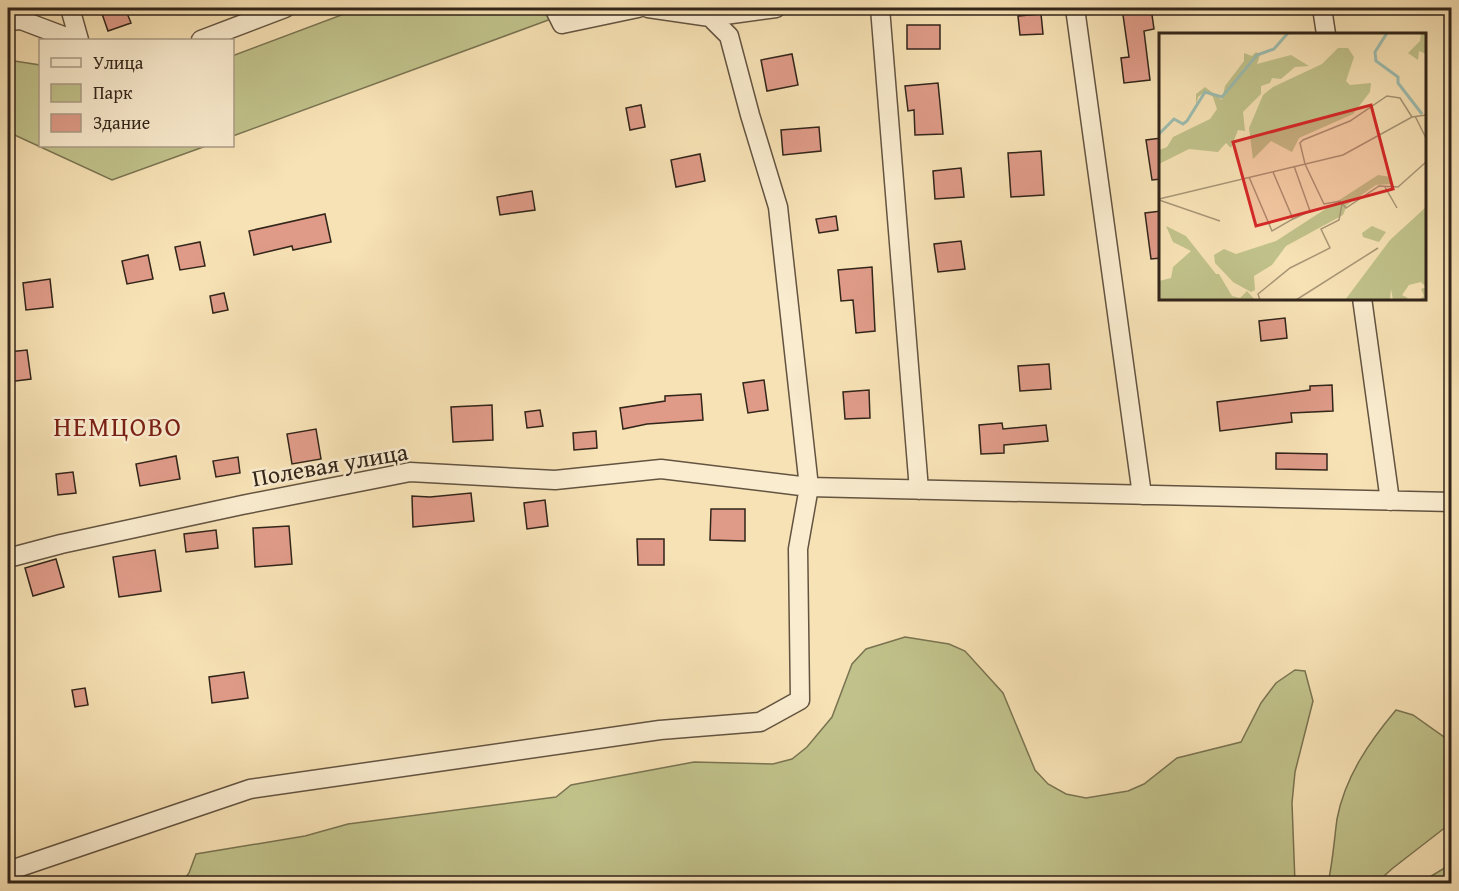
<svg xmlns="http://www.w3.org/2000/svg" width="1459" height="891" viewBox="0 0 1459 891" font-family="'Gentium Book Plus',serif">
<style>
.green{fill:#c1c28b;stroke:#7a7452;stroke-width:1.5}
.building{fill:#df9b88;stroke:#32251a;stroke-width:1.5}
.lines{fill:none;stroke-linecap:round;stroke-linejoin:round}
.minor-casing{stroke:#635441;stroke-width:21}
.minor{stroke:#faeccf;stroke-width:18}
.labels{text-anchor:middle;stroke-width:5;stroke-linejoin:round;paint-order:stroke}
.street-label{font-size:24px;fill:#32251a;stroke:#faeccf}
.quarter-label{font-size:27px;letter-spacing:1.5px;fill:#7a1f14;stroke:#faeccf}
.inset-river{fill:none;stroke:#9dbdb0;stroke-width:3}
.inset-road{fill:none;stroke:#a89677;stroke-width:1.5}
.view{fill:#d62828;fill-opacity:0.15;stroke:#d62828;stroke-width:3}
.inset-edge{fill:none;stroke:#32251a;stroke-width:3}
</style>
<rect width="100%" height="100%" fill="#f7e2b5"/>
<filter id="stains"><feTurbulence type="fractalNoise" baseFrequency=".00333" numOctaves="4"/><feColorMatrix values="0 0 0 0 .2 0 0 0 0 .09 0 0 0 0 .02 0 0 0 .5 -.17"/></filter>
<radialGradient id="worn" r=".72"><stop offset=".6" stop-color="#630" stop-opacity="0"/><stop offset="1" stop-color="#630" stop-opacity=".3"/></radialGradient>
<!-- green -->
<path class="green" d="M360 8H581L233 136 232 56Z
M8 60 40 65V146H206L112 180 8 132Z
M905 637 949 644 965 651 1003 693 1035 770 1048 784 1066 794 1086 798 1128 791 1144 784 1177 758 1241 742 1261 703 1276 683 1295 670 1305 671 1313 701 1295 772 1292 803 1295 883H181L189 873 196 854 305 836 348 824 556 797 571 785 694 762 773 764 792 759 807 747 832 717 852 664 866 649Z
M1396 710 1413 715 1451 742V823L1393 868 1376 883H1328C1333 861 1334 841 1337 819 1345 777 1369 742 1396 710Z
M1451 864V883H1428V878Z"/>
<!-- building -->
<path class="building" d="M100 8H125L131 23 108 31Z
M1122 8H1151L1154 29 1144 31 1150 80 1124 83 1121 58 1129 57Z
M1041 14 1043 34 1020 35 1018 16Z
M907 25H940V49H907Z
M792 54 798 85 767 91 761 60Z
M938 83 943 134 915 135 914 110 908 111 905 86Z
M641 105 645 127 630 130 626 108Z
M819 127 821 151 783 155 781 130Z
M1161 138V179L1152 180 1146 140Z
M1041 151 1044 195 1011 197 1008 153Z
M700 154 705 181 676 187 671 160Z
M961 168 964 197 935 199 933 171Z
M532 191 535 210 500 215 497 197Z
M1161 211V258L1151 259 1145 213Z
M325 214 331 242 293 250 292 246 254 255 249 231Z
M836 216 838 230 819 233 816 219Z
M961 241 965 269 938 272 934 244Z
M200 242 205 266 180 270 175 247Z
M148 255 153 279 127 284 122 261Z
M872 267 875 331 856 333 853 300 841 301 838 270Z
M50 279 53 307 26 310 23 283Z
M224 293 228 310 213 313 210 296Z
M1285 318 1287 338 1261 341 1259 321Z
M27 350 31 379 8 382V352Z
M1049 364 1051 389 1020 391 1018 366Z
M764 380 768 410 748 413 743 383Z
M1332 385 1333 411 1291 413 1292 422 1220 431 1217 402 1310 390V386Z
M869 390 870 418 845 419 843 392Z
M701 394 703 420 647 424 623 429 620 408 665 401V396Z
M492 405 493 440 453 442 451 407Z
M540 410 543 426 527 428 525 412Z
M1002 423 1003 429 1046 425 1048 441 1004 445V453L981 454 979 425Z
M316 429 321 459 292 464 287 434Z
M596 431 597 448 574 450 573 433Z
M1276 453 1327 454V470L1276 469Z
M176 456 180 479 140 486 136 464Z
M238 457 240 473 216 477 213 461Z
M73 472 76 493 58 495 56 474Z
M471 493 474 521 413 527 412 496 430 497Z
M545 500 548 526 527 529 524 503Z
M711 509H745V541L710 540Z
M289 526 292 564 255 567 253 528Z
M216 530 218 548 186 552 184 534Z
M637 539H664V565H638Z
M155 550 161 591 119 597 113 557Z
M56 559 64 587 33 596 25 568Z
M244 672 248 698 212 703 209 677Z
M85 688 88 705 75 707 72 690Z"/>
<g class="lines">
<!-- minor casing -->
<g class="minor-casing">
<path id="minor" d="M70 8 79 40
M554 8 562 24 638 8
M880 8 919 490
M1075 8 1142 495
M1322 8 1326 34
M710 17 776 8
M8 21 21 20 74 40
M201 40 285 8
M1362 298 1390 501
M8 558 61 544 242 505 410 472 555 480 661 469 809 487 1452 502
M8 871 250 789 660 730 760 722 800 700 798 549 809 487 778 207 750 115 729 36 710 17 648 8"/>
</g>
<!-- minor -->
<use href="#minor" class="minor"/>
</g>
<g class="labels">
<!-- street labels -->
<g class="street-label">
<text transform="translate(330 465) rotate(-10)" y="8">Полевая улица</text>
</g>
<!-- quarter labels -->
<g class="quarter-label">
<text x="118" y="436">НЕМЦОВО</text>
</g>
</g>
<!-- overview -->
<g transform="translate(1159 33)">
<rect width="267" height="267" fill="#f7e2b5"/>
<path d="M262 0H267V21L260 18 259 27 249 20 261 8ZM179 15H189L195 24 187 48 191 52 212 50 211 59 194 81 140 105 133 119 112 108 94 126 90 95 104 62 114 54 163 31ZM97 19 101 22 98 31 132 22 150 33 136 34 122 46 113 45 111 50 102 53V61L84 79 86 98 79 97 72 115 67 110 59 119 30 116 0 131V117L8 114 14 104 51 86 58 76 54 64 47 58 39 64 37 73V61L46 54 63 67 66 53 85 28V20L93 23ZM219 142 232 144 233 151 217 152 188 172 184 182 127 213 113 232 95 243 96 257 92 259 74 249 56 230 55 222 65 216 77 221 117 208ZM267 174V267H260L265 263 262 256 267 254 262 249 250 252 243 262 249 265 246 267H234L232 256 231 267H186L231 207ZM7 193 27 203 57 241H60L73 263 81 265 88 258 96 267H0V248L12 245 14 234 32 218 14 209ZM213 193 227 199 220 209 204 204 203 200Z" fill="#c1c28b"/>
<path class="inset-river" d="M228 0 216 19 217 28 239 44V50L263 81M0 101 15 86 24 91 28 88 46 59 63 64 98 22 115 16 129 0"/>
<path class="inset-road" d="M256 83 267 105M253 84 241 65 228 63 191 88 144 107 141 110 146 131 165 171 181 168 187 175 220 153 239 154 267 129M90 144 113 198 134 186 114 139M226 154 238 175M0 166 184 122 253 84 267 82M0 167 61 188M134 186 151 178 135 133M101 267 99 261 131 235 171 215 162 196 180 187 183 171M137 267 219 215"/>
<path class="view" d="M212 72 234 156 97 193 74 109Z"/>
<rect width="267" height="267" class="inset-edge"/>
</g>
<!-- margin -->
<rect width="1459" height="891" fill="none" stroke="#f7e2b5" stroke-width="30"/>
<rect x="9" y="9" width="1441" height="873" fill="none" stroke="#32251a" stroke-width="3"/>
<rect x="15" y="15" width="1429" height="861" fill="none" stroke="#32251a" stroke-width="1.5"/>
<!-- legend -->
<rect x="39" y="39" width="195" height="108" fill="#faeccf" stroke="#aa9c87" stroke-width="1.5"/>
<rect x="51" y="58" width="30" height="9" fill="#faeccf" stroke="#aa9c87" stroke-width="1.5"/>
<text x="93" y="69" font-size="18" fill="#32251a">Улица</text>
<rect x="51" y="84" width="30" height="18" fill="#c1c28b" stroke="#aa9c87" stroke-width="1.5"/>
<text x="93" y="99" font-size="18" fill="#32251a">Парк</text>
<rect x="51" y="114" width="30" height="18" fill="#df9b88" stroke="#aa9c87" stroke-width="1.5"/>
<text x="93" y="129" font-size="18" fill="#32251a">Здание</text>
<rect width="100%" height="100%" filter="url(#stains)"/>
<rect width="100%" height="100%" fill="url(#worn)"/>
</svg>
